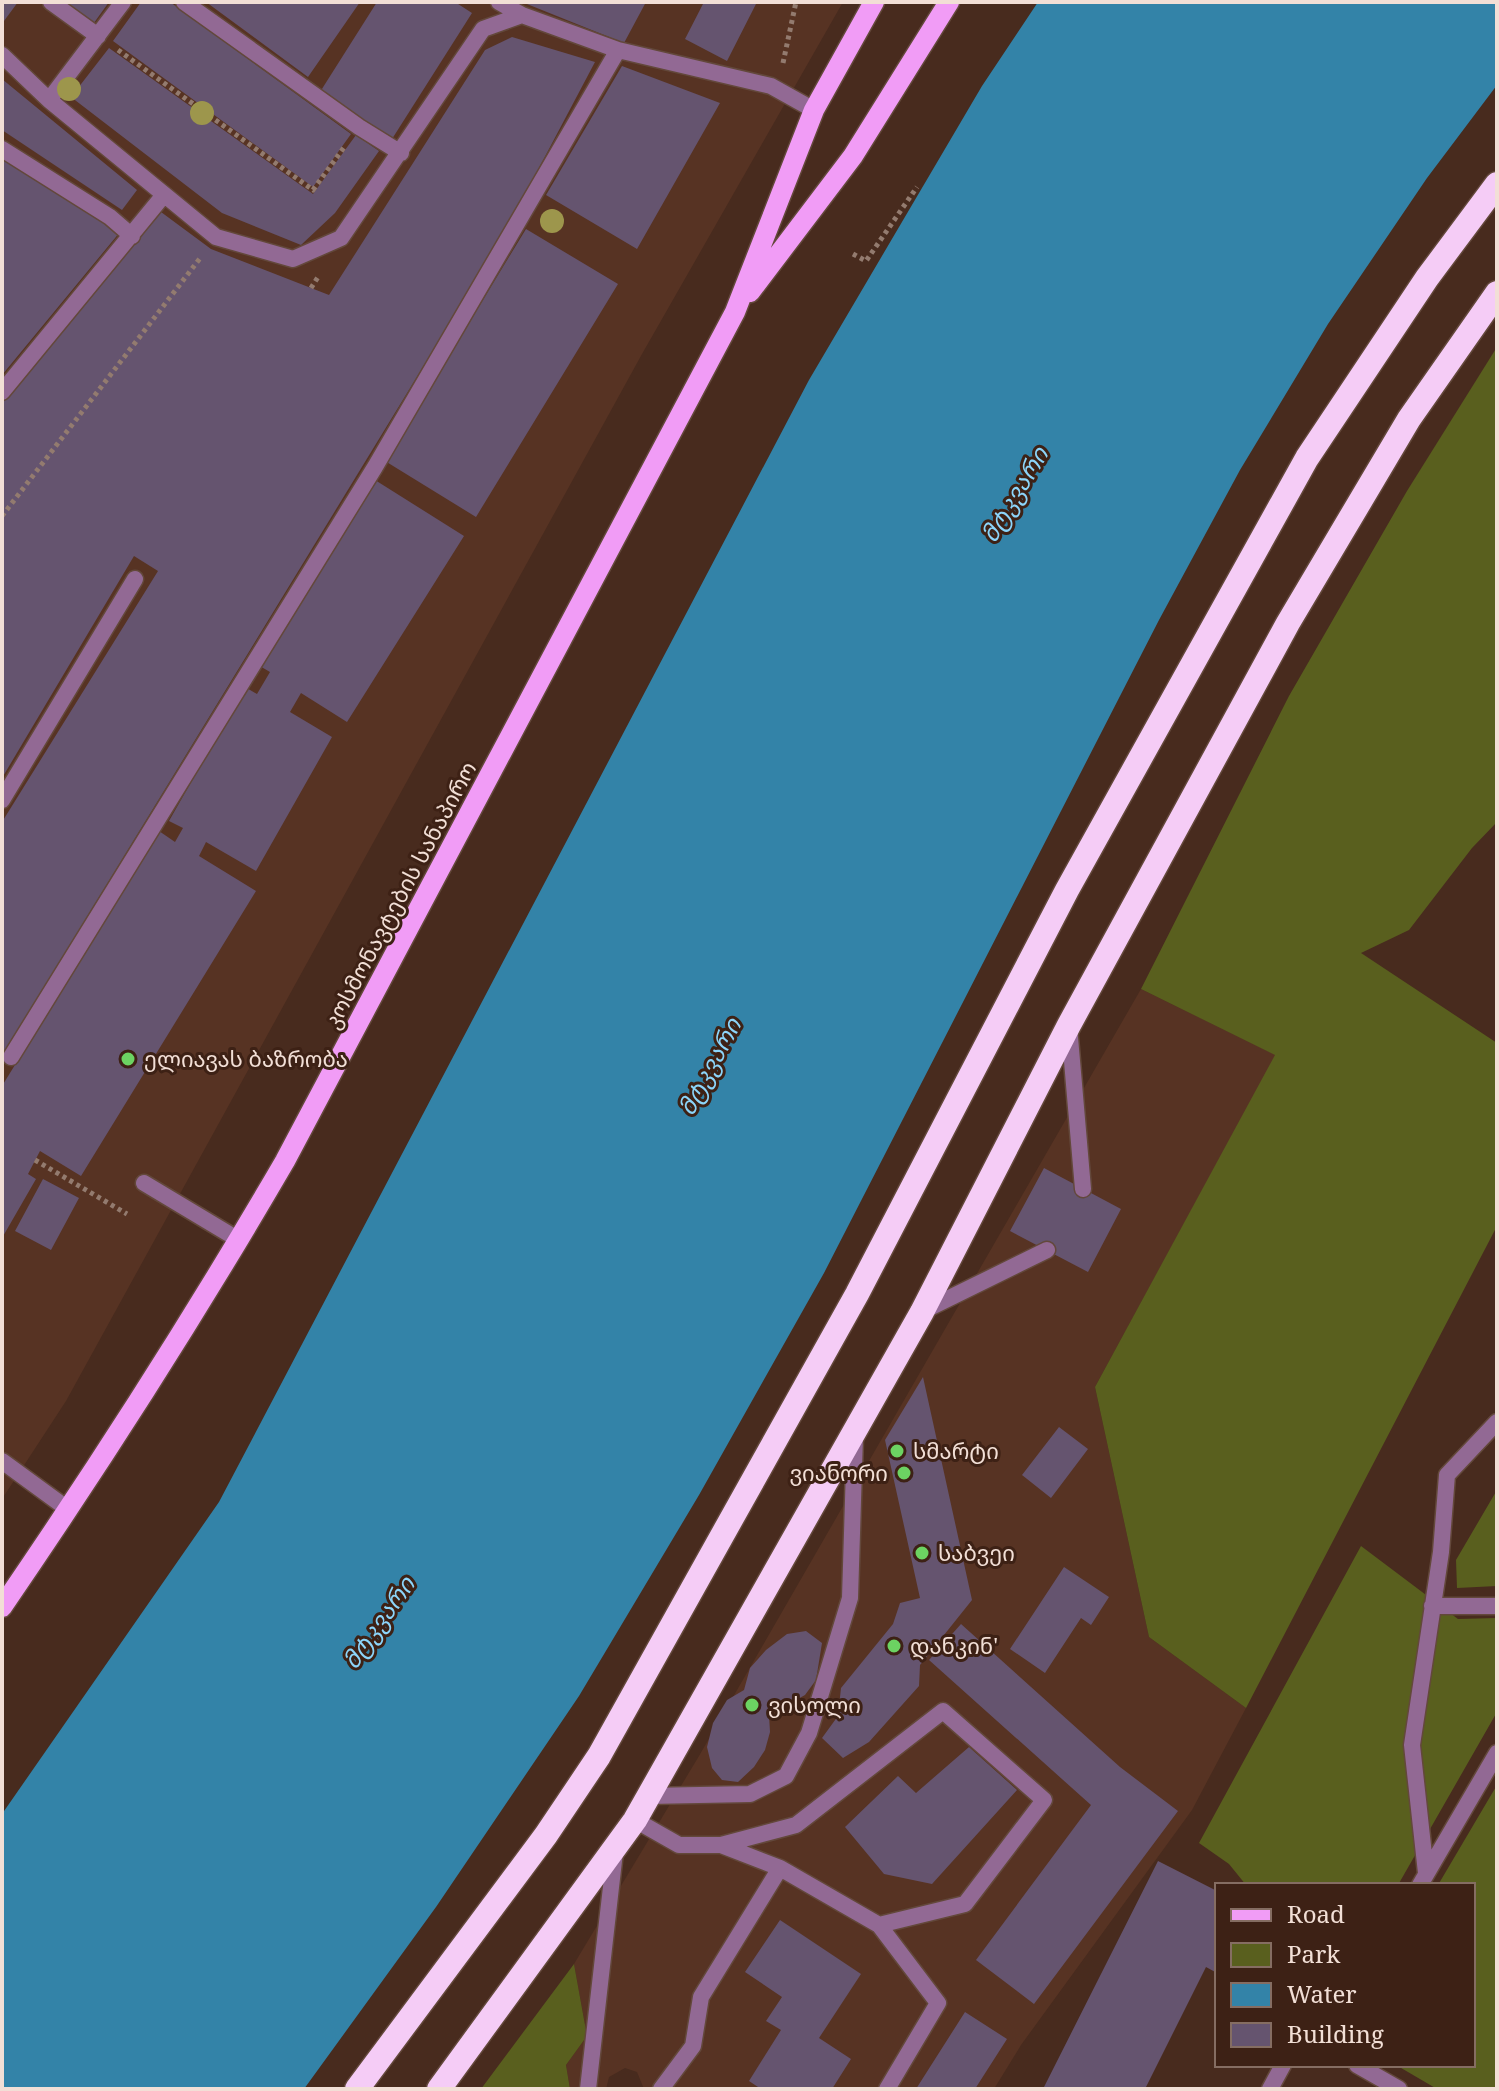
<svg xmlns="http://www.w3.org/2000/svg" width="1499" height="2091" viewBox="0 0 1499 2091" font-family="'Noto Serif','Noto Sans Georgian',serif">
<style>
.built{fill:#573323}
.green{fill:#595f1e}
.water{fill:#3383a8}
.building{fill:#65546f}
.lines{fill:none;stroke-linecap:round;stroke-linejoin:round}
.lane-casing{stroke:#63483b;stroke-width:19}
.primary-casing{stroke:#63483b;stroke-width:23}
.highway-casing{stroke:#63483b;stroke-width:27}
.path{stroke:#937b6f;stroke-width:5;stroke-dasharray:4 4;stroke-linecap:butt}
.lane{stroke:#926994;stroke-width:16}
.primary{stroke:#f19cf6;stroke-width:20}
.highway{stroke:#f5ccf6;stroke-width:24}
.tree{fill:#9d964c}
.poi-dot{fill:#6cd362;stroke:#3d2115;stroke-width:3}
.labels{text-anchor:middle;stroke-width:6;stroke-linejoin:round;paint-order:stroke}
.street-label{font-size:22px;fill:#f2dfd6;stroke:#3d2115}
.poi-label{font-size:22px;fill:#f2dfd6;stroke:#3d2115;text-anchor:start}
.water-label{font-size:24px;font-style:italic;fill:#8cd5fa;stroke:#3d2115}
</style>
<rect width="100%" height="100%" fill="#482b1e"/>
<!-- built -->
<path class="built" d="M2 2H843L642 354 66 1401 2 1499Z
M1141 989 1276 1055 1095 1387 1149 1637 1246 1708 1192 1810 1021 2045 994 2089H644L637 2072 625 2068 609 2077 606 2089H570L566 2065 587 2036 574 1964 699 1756Z"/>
<!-- green -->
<path class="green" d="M1497 347V822L1472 848 1409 930 1361 953 1497 1043V1226L1246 1708 1149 1637 1095 1387 1275 1055 1141 989 1289 696 1407 491Z
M1497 1490V1586L1457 1588 1456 1560Z
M1361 1546 1458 1619 1497 1618V1712L1398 1885H1246L1229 1864 1199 1843Z
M1497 1785V2089H1437L1396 2065H1473V1885H1438Z
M574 1964 587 2036 566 2065 570 2089H481Z"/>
<!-- water -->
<path class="water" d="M1038 2H1497V85L1427 178 1328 324 1240 470 1159 620 824 1273 699 1495 579 1696 436 1907 304 2089H2V1814L219 1502 809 380 982 86Z"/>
<!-- building -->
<path class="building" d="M2 2H18L4 21 2 19Z
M56 2H109L91 27Z
M141 2H170L351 134 313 187 113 41Z
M206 2H360L308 77Z
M377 2H455L472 13 392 139 320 92Z
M522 2H646L624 43Z
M704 2H757L727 61 685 39Z
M512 37 595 62 503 236 2 1056V822L158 571 134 556 2 778V403L161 212 211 249 329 295 485 50Z
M109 48 313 194 356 135 379 151 335 213 301 245 222 213 71 97Z
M622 66 720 103 637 249 546 195Z
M2 79 137 190 122 210 2 130Z
M2 156 120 232 2 375Z
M526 229 618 284 476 517 385 461Z
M375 480 464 536 347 722 301 693 290 712 332 737 256 871 206 842 199 856 256 891 81 1176 40 1151 28 1174 36 1179 2 1238V1086L159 831 175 842 183 828 169 821 245 687 257 694 270 672 258 665Z
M1044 1168 1121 1209 1088 1272 1010 1231Z
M43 1179 79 1198 51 1250 15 1231Z
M923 1377 972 1600 920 1665 919 1686 869 1742 843 1758 822 1738 838 1716 841 1688 893 1624 900 1603 920 1598 885 1440Z
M1059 1427 1088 1449 1051 1498 1022 1475Z
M1064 1567 1109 1597 1091 1625 1081 1618 1045 1673 1010 1649Z
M961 1624 1120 1767 1178 1811 1034 2004 976 1960 1091 1805 929 1660Z
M806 1631 822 1643 816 1680 805 1695 769 1715 770 1732 765 1750 754 1767 738 1782 722 1780 712 1768 707 1747 713 1723 727 1700 744 1690 750 1668 766 1650 787 1634Z
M969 1747 1017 1790 932 1884 884 1874 845 1827 898 1776 916 1793Z
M1158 1861 1217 1891V1973L1206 1967 1145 2089H1043Z
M780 1920 861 1974 819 2038 851 2059 832 2089H761L749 2081 781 2030 766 2021 782 1997 745 1972Z
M965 2012 1007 2039 975 2089H916Z"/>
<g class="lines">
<!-- lane casing -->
<g class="lane-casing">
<path id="lane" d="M51 2 98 36
M184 2 359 127 401 153
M499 2 522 15
M2 55 49 100 216 237 293 259 341 238 483 29 522 15 618 50 771 86 814 110
M49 100 123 2
M2 149 110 217 132 236
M2 392 163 196
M2 800 135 579
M1069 1026 1083 1189
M11 1057 375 467 618 50
M144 1183 239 1240
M923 1311 1047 1250
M2 1461 69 1510
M1432 1606H1497
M648 1796 750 1794 786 1776 809 1733 850 1598 855 1436
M635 1820 679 1845H721L780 1868 879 1925 938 2003 887 2089
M721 1845 796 1825 943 1711 1044 1800 965 1904 879 1925
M1426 1873 1412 1745 1441 1552 1447 1475 1497 1422
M1420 1885 1497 1753
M1357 2065 1399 2089
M588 2089 615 1852
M661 2089 693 2046 701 1997 780 1868
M1270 2089 1283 2065"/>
</g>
<!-- primary casing -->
<g class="primary-casing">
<path id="primary" d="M750 292 853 156 949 2
M2 1607C102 1461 196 1314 285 1161L735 312 814 110 874 2"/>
</g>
<!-- highway casing -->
<g class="highway-casing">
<path id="highway" d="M357 2089 546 1835 599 1756 857 1294 1067 890 1307 458 1427 278 1497 184
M439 2089 635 1820 922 1312 1069 1025 1288 623 1409 419 1497 293"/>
</g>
<!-- path -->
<path class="path" d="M118 50 313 190 345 146
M783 63 796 2
M853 254 866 261 917 187
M311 288 318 277
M2 516 201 257
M35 1160 127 1214"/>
<!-- lane -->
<use href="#lane" class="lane"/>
<!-- primary -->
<use href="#primary" class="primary"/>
<!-- highway -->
<use href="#highway" class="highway"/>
</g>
<!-- trees -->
<g class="tree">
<circle cx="69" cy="89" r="12"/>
<circle cx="202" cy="113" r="12"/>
<circle cx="552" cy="221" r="12"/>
</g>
<!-- markers -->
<g class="poi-dot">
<circle cx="128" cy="1059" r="8"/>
<circle cx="897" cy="1451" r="8"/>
<circle cx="904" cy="1473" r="8"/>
<circle cx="922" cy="1553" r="8"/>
<circle cx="894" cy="1646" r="8"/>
<circle cx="752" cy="1705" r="8"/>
</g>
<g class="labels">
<!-- street labels -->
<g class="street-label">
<text transform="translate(400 895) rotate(-62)" y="8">კოსმონავტების სანაპირო</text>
</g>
<!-- poi labels -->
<g class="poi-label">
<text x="144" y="1067">ელიავას ბაზრობა</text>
<text x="913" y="1459">სმარტი</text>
<text x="888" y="1481" text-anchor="end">ვიანორი</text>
<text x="938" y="1561">საბვეი</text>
<text x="910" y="1654">დანკინ'</text>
<text x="768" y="1713">ვისოლი</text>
</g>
<!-- water labels -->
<g class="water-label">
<text transform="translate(1015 495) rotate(-59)" y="8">მტკვარი</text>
<text transform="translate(710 1067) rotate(-62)" y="8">მტკვარი</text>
<text transform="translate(379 1623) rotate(-55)" y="8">მტკვარი</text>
</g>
</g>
<!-- border -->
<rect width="1499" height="2091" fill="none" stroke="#f2dfd6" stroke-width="8"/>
<!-- legend -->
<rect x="1215" y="1883" width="260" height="184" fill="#3d2115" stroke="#856d62" stroke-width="2"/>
<rect x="1231" y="1909" width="40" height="12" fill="#f19cf6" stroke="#856d62" stroke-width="2"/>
<text x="1287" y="1923" font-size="24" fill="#f2dfd6">Road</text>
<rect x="1231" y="1943" width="40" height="24" fill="#595f1e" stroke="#856d62" stroke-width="2"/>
<text x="1287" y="1963" font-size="24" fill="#f2dfd6">Park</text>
<rect x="1231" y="1983" width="40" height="24" fill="#3383a8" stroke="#856d62" stroke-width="2"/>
<text x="1287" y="2003" font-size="24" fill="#f2dfd6">Water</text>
<rect x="1231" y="2023" width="40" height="24" fill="#65546f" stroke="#856d62" stroke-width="2"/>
<text x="1287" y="2043" font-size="24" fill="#f2dfd6">Building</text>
</svg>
